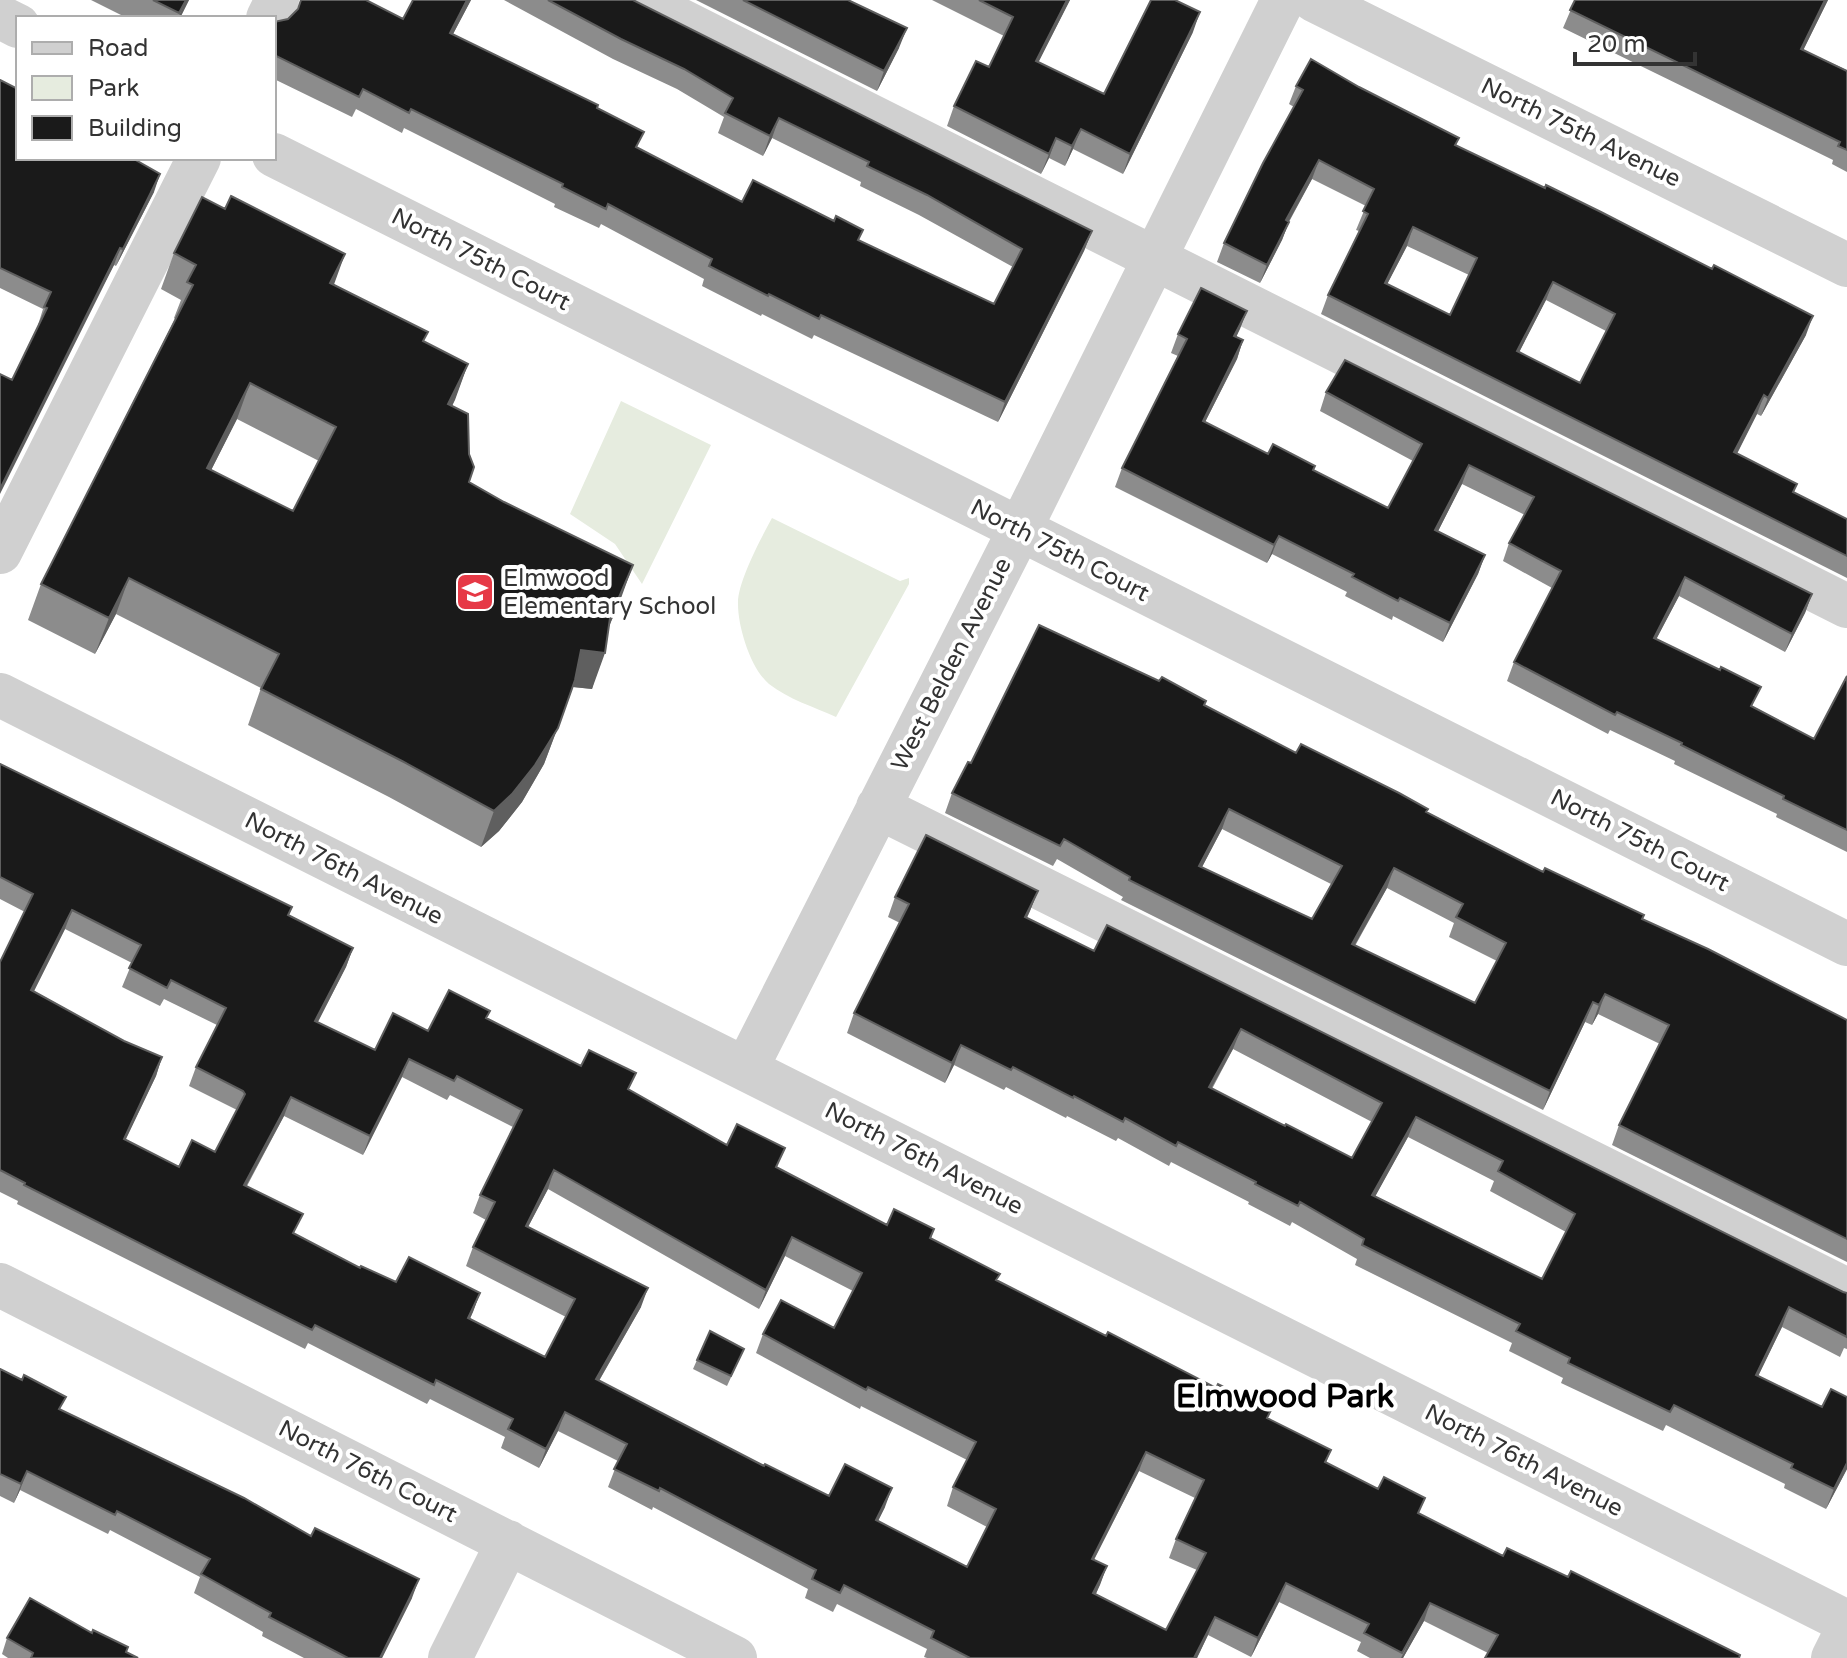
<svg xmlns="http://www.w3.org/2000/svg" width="1847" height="1658" viewBox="0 0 1847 1658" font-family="'Varela Round',sans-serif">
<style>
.green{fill:#e6ecdf}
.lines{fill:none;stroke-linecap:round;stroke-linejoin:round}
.minor{stroke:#d0d0d0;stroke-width:44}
.wall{fill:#8c8c8c;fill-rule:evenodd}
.shaded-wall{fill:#5f5f5f}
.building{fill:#1a1a1a;stroke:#5f5f5f;stroke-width:2;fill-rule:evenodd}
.labels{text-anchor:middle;stroke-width:8;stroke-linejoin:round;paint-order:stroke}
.street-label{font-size:24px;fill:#333;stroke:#fff}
.poi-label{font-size:24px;fill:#333;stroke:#fff;text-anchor:start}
.district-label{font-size:32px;font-weight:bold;fill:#000;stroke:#fff}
</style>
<rect width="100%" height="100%" fill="#fff"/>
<!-- green -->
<path class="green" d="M621 401 711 445 642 584 615 544 570 514Z
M772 518 900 581 909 578V584L836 717C814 707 788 699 769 684 751 669 738 628 738 604 737 583 761 538 772 518Z"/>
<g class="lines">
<!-- minor -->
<path class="minor" d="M640 0 1847 606
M1314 0 1847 265
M0 17 18 26
M268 18 277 0
M274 155 1847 944
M0 552 199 158
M0 695 1847 1622
M878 807 1847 1290
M746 1069 1020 529 1283 0
M0 1285 735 1658
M450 1658 508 1542
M1833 1658 1847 1630"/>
</g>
<!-- wall -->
<path class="wall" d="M91 0H189L180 18H127Z
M413 0H471L453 34 597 108 638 148 742 202 859 241 994 304 1013 267 919 215 860 186 861 182 772 138 763 156 718 133 724 117 677 89 613 59 504 0H633L1092 231 1084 251 998 422 814 335 812 339 762 314 761 316 702 286 704 279 601 224 599 228 554 207 555 204 404 128 402 133 356 109 352 117 274 79V22L403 19Z
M696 0H848L899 48 877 91Z
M932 0H1070L1038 62 1104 94 1193 32 1123 174 1073 149 1065 166 1049 158 1041 174 947 126 954 106 989 67 1004 36Z
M1575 0H1828L1803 50 1847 70V172L1832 164 1833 160 1563 28Z
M0 80 154 192 116 266 114 265 96 299 12 380 39 325H38L43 309 0 288Z
M1296 86 1359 87 1459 138 1456 145 1806 335 1761 416 1757 414 1737 454 1794 492 1847 519V578L1321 314 1328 295 1359 231 1356 230 1366 206 1312 179 1289 222 1282 240 1260 283 1217 262 1224 243 1294 107 1289 104ZM1407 246 1469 275 1450 315 1387 284ZM1546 300 1606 331 1580 383 1519 352Z
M174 253 334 284 424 342 468 364 452 406 469 482 620 601 609 626 592 689 573 687 544 764 522 802 499 831 481 847 389 797 248 725 261 688 116 614 95 654 28 620 41 584 175 319 174 318 181 300 161 289ZM237 419 319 461 293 511 211 470Z
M1247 311 1236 337 1243 340 1237 359 1205 422 1268 454 1314 470 1388 508 1413 461 1320 411 1326 392 1812 594 1805 613 1785 652 1679 596 1656 639 1754 707 1814 739 1847 676V852L1776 817 1777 814 1674 764 1675 761 1610 730 1608 734 1507 681 1514 662 1552 588 1503 561 1509 543 1525 515 1462 484 1438 531 1485 555 1478 574 1443 642 1393 616 1392 620 1345 596 1347 592 1272 554 1267 563 1115 487 1122 468 1178 356 1171 353 1178 334Z
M1204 705 1296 753 1427 812 1543 872 1643 919 1847 1020V1262L1612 1145 1619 1125 1660 1044 1598 1014 1592 1025 1585 1022 1543 1110 1121 900 1123 897 1057 859 1053 866 945 813 952 793 971 763ZM1222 829 1331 884 1312 919 1202 867ZM1387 888 1454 923 1449 937 1497 961 1475 1003 1355 946Z
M0 764 292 907 289 915 353 948 346 967 318 1022 375 1050 428 1031 487 1019 630 1090 727 1145 777 1168 887 1225 934 1229 931 1238 997 1281 1331 1450 1326 1463 1419 1514 1503 1556 1568 1577 1740 1655 1488 1653 1424 1621 1403 1658H1370L1357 1651 1361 1642 1279 1602 1251 1657 1208 1635 1197 1658H927L924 1657 927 1649 837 1604 833 1612 805 1598 808 1589 653 1507 652 1510 608 1487 618 1461 558 1431 539 1468 501 1448 505 1437 430 1399 427 1404 308 1343 305 1349 17 1204 18 1201 0 1192V962L25 912 0 899ZM65 929 132 963 122 987 160 1006 164 999 217 1025 196 1067 189 1086 237 1110 215 1152 179 1167 125 1140 156 1076 162 1057 124 1041 34 991ZM402 1077 447 1100 450 1095 513 1127 480 1195 473 1213 486 1220 473 1247 466 1266 566 1317 545 1357 470 1319 480 1293 396 1282 360 1268 295 1234 247 1186 284 1116 363 1155ZM548 1189 759 1309 785 1256 853 1291 834 1328 763 1334 756 1353 860 1409 861 1406 967 1460 953 1487 947 1506 987 1527 967 1567 878 1521 885 1507 829 1496 764 1466 599 1381 641 1307 528 1227ZM1139 1471 1195 1498 1176 1539 1169 1558 1197 1570 1166 1630 1096 1594 1107 1566 1094 1560Z
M1038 891 1027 918 1094 951 1847 1293V1349L1844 1348 1840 1357 1782 1327 1758 1376 1822 1407 1847 1397V1469L1826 1509 1784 1488 1785 1484 1666 1425 1663 1431 1561 1383 1563 1378 1509 1351 1512 1343 1355 1265 1357 1259 1292 1222 1290 1226 1248 1204 1249 1202 1171 1162 1169 1166 1118 1138 1116 1141 1067 1116 1066 1118 1006 1087 1004 1090 954 1065 945 1083 847 1033 854 1013 900 923 888 917 895 897ZM1233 1049 1372 1122 1352 1158 1285 1126 1212 1089ZM1408 1137 1494 1181 1490 1191 1566 1232 1542 1279 1375 1196Z
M744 1349 727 1386 693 1369 697 1360Z
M0 1369 61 1410 412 1598 382 1658H304L262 1636 263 1632 194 1593 200 1577 110 1530 108 1534 20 1490 14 1503 0 1496Z
M7 1638 126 1652 138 1658H8L2 1654Z"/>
<!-- shaded-wall -->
<path class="shaded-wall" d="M186 0H189L180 18H178Z
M467 0H471L443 53 450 33Z
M1067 0H1070L1029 81 1036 61Z
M1825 0H1828L1795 67 1801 49Z
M1200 12 1193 32 1123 174 1130 154Z
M907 28 899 48 877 91 884 71Z
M779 118 772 138 763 156 770 136Z
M1081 129 1073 149 1065 166 1072 146Z
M1056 138 1049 158 1041 174 1049 154Z
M1319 160 1312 179 1279 239 1286 220Z
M160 174 154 192 116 266 123 249Z
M1289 222 1282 240 1260 283 1267 265Z
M1413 227 1407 246 1378 302 1385 283Z
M1092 231 1084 251 998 422 1005 402Z
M120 248 114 265 0 494V489Z
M345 254 332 290 330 283Z
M1553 282 1546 300 1510 370 1517 351Z
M1247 311 1240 329 1228 354 1234 336Z
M1813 316 1806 335 1761 416 1768 398Z
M1243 340 1237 359 1196 440 1203 421Z
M468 364 455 400 435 440 448 404Z
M250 383 237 419 194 504 207 468Z
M1764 395 1757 414 1728 471 1734 452Z
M1469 465 1462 484 1429 549 1435 530Z
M1279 536 1272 554 1267 563 1274 545Z
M1485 555 1478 574 1443 642 1450 623Z
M633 565 620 601 598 652 605 653 592 689 573 687 544 764 522 802 499 831 481 847 494 811 581 650 610 618Z
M1685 577 1679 596 1647 657 1654 638Z
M129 578 116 614 95 654 109 618Z
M1812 594 1805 613 1785 652 1792 634Z
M1229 809 1222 829 1192 886 1199 866Z
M1394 868 1387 888 1344 964 1352 944Z
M1038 891 1030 911 1017 937 1025 917Z
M72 910 65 929 25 1009 31 990Z
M353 948 346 967 309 1039 315 1021Z
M1605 994 1598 1014 1592 1025 1599 1005Z
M1593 1002 1585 1022 1543 1110 1550 1091Z
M1241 1029 1233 1049 1201 1107 1209 1087Z
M961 1045 954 1065 945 1083 952 1063Z
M162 1057 156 1076 117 1158 124 1139Z
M409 1059 402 1077 363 1155 370 1136Z
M291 1097 284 1116 237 1203 244 1185Z
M1416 1117 1408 1137 1365 1215 1372 1195Z
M554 1170 548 1189 519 1244 526 1226Z
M792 1237 785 1256 759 1309 766 1290Z
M648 1288 641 1307 589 1398 596 1379Z
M480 1293 473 1312 461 1337 468 1318Z
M1789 1307 1782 1327 1749 1395 1756 1375Z
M565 1412 558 1431 539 1468 546 1449Z
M1146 1452 1139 1471 1085 1577 1092 1559Z
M1847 1463V1469L1826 1509 1834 1489Z
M27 1471 20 1490 14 1503 21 1484Z
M892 1488 885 1507 869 1539 876 1520Z
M1107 1566 1100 1585 1087 1612 1093 1593Z
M419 1579 412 1598 382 1658H380Z
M1286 1583 1279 1602 1251 1657 1258 1638Z
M1430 1603 1424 1621 1403 1658H1401Z
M1215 1617 1208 1635 1197 1658H1194Z"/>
<!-- building -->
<path class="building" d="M153 0H186L179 13Z
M301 0H366L403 19 413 0H467L450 33 598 105 597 108 644 132 636 147 742 202 753 180 834 221 836 216 863 230 858 240 994 304 1022 249 927 195 867 166 869 162 779 118 770 136 725 113 733 98 684 69 621 39 548 0H633L1092 231 1005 402 821 315 819 319 769 294 768 296 709 266 712 259 608 204 606 209 562 187 563 184 411 109 409 113 363 89 359 97 274 55V22L288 19 298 9Z
M743 0H848L907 28 884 71Z
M979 0H1067L1036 61 1104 94 1151 0H1175L1200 12 1130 154 1081 129 1072 146 1056 138 1049 154 954 106 976 61 989 67 1013 17Z
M1575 0H1825L1801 49 1847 71V150L1838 146 1840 142 1570 10Z
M1311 59 1359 87 1459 138 1455 145 1545 188 1546 185 1601 212 1712 269 1714 265 1813 316 1768 398 1764 395 1734 452 1797 484 1793 492 1847 519V556L1328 295 1368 214 1363 211 1374 189 1319 160 1286 220 1289 222 1267 265 1224 243 1263 163 1303 90 1296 86ZM1413 227 1477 258 1450 315 1385 283ZM1553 282 1615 314 1580 383 1517 351Z
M0 80 18 89V158H132L160 174 123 249 120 248 103 282 0 489V374L12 380 47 308 44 307 51 292 0 268Z
M231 196 345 254 330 283 428 332 423 341 468 364 448 404 468 414 469 454 474 467 469 482 504 502 633 565 610 618 605 653 581 650 575 680 558 728 535 765 512 794 494 811 402 761 261 689 279 654 129 578 109 618 41 584 193 285 187 282 196 265 174 253 202 197 225 209ZM250 383 336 427 293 511 207 468Z
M1201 288 1247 311 1234 336 1243 340 1203 421 1268 454 1273 444 1315 466 1313 470 1388 508 1422 444 1326 392 1345 360 1812 594 1792 634 1685 577 1654 638 1720 670 1721 667 1761 687 1751 706 1814 739 1847 676V830L1783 799 1784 796 1681 745 1682 743 1617 712 1615 715 1514 662 1561 571 1509 543 1534 497 1469 465 1435 530 1485 555 1450 623 1400 598 1398 601 1352 577 1354 574 1279 536 1274 545 1122 468 1187 339 1178 334Z
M1039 625 1159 681 1162 677 1206 701 1204 705 1296 753 1301 744 1399 793 1428 809 1426 812 1478 839 1543 872 1545 868 1644 915 1642 919 1708 949 1847 1020V1239L1619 1125 1669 1025 1605 994 1599 1005 1593 1002 1550 1091 1129 880 1130 877 1064 839 1060 846 952 793 968 762 971 763ZM1229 809 1342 866 1312 919 1199 866ZM1394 868 1463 904 1456 917 1506 943 1475 1003 1352 944Z
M0 764 292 907 288 915 353 948 315 1021 375 1050 393 1013 428 1031 449 990 490 1011 486 1018 581 1066 589 1050 636 1073 628 1089 727 1145 737 1124 785 1148 776 1167 887 1225 894 1209 934 1229 930 1238 1000 1274 996 1280 1106 1336 1108 1332 1216 1388 1218 1384 1271 1410 1267 1418 1331 1450 1325 1462 1378 1489 1384 1477 1425 1498 1418 1513 1503 1556 1507 1548 1568 1577 1571 1571 1740 1655 1739 1658H1485L1498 1635 1430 1603 1402 1653 1364 1633 1369 1624 1286 1583 1258 1638 1215 1617 1194 1658H970L931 1638 934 1631 844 1585 840 1593 812 1579 816 1570 660 1488 659 1491 614 1469 627 1444 565 1412 546 1449 508 1429 513 1419 436 1380 434 1385 315 1325 312 1330 24 1185 25 1183 0 1170V962L33 894 0 877ZM72 910 141 945 129 968 167 988 171 980 226 1008 196 1067 243 1091 245 1094 215 1152 192 1140 179 1167 124 1139 162 1057 124 1041 31 990ZM409 1059 454 1081 457 1076 522 1110 480 1195 495 1202 473 1247 575 1299 545 1357 468 1318 480 1293 409 1257 396 1282 361 1266 360 1268 293 1233 303 1214 244 1185 291 1097 370 1136ZM554 1170 766 1290 792 1237 862 1273 834 1328 781 1300 763 1334 866 1390 868 1387 976 1442 953 1487 996 1509 967 1567 876 1520 892 1488 845 1464 829 1496 765 1464 764 1466 596 1379 648 1288 526 1226ZM1146 1452 1204 1480 1176 1539 1206 1553 1166 1630 1093 1593 1107 1566 1092 1559Z
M926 835 1038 891 1025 917 1094 951 1107 925 1843 1292 1847 1293V1337L1789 1307 1756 1375 1822 1407 1831 1389 1847 1397V1463L1834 1489 1791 1468 1793 1464 1674 1405 1670 1412 1568 1363 1570 1358 1516 1331 1520 1324 1362 1245 1364 1239 1300 1202 1298 1206 1255 1184 1256 1182 1178 1142 1176 1146 1125 1118 1123 1122 1074 1096 1073 1098 1013 1067 1011 1070 961 1045 952 1063 854 1013 909 904 895 897ZM1241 1029 1382 1103 1352 1158 1286 1124 1285 1126 1209 1087ZM1416 1117 1503 1161 1498 1171 1575 1214 1542 1279 1372 1195Z
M710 1331 744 1349 731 1376 697 1360Z
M0 1369 22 1380 24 1375 66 1397 59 1409 244 1498 311 1536 315 1528 419 1579 380 1658H348L269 1617 271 1613 201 1574 210 1559 117 1511 115 1515 27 1471 21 1484 0 1474Z
M30 1598 92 1633 93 1630 128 1647 126 1652 138 1658H31L33 1653 7 1638Z"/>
<!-- icons -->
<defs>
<g id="school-square" transform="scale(2)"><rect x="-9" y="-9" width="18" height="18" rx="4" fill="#e63946" stroke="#fff"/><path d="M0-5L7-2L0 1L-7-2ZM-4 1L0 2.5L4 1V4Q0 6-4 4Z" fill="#fff"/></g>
</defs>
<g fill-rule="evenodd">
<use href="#school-square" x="475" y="592"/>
</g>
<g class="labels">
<!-- street labels -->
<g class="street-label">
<text transform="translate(1581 132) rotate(26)" y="8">North 75th Avenue</text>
<text transform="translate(481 259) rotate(27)" y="8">North 75th Court</text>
<text transform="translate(1060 550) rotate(27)" y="8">North 75th Court</text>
<text transform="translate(951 664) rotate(-63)" y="8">West Belden Avenue</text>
<text transform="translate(1640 840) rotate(27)" y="8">North 75th Court</text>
<text transform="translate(344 868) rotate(27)" y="8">North 76th Avenue</text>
<text transform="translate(924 1158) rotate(27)" y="8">North 76th Avenue</text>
<text transform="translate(1524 1460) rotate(27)" y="8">North 76th Avenue</text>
<text transform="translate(368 1471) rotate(27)" y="8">North 76th Court</text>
</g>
<!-- poi labels -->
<g class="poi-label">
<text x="503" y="586">Elmwood<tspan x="503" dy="28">Elementary School</tspan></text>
</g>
<!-- district labels -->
<g class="district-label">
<text x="1285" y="1407">Elmwood Park</text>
</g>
</g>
<!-- legend -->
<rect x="16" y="16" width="260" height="144" fill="#ffffff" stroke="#adadad" stroke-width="2"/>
<rect x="32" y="42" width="40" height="12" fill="#d0d0d0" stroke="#adadad" stroke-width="2"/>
<text x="88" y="56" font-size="24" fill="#333333">Road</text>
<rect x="32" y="76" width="40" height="24" fill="#e6ecdf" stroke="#adadad" stroke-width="2"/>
<text x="88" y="96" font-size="24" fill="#333333">Park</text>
<rect x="32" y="116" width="40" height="24" fill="#1a1a1a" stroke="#adadad" stroke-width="2"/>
<text x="88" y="136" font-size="24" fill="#333333">Building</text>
<!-- scale -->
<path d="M1575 52v12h120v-12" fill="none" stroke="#333333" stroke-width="4"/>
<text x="1587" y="52" font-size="24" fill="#333333" stroke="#ffffff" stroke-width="6" paint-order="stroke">20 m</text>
</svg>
